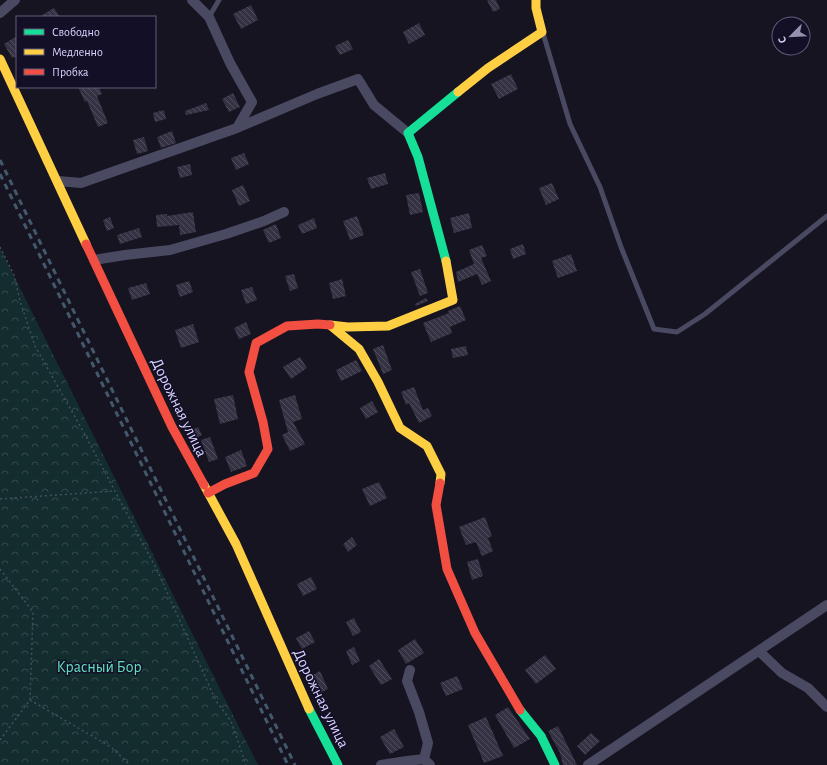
<svg xmlns="http://www.w3.org/2000/svg" width="827" height="765" viewBox="0 0 827 765" font-family="'Alegreya Sans',sans-serif">
<style>
.forest{fill:url(#forest-crowns)}
.building{fill:url(#building-back-hatch)}
.lines{fill:none;stroke-linecap:round;stroke-linejoin:round}
.path{stroke:#44505f;stroke-width:1.5;stroke-dasharray:2 3;stroke-linecap:butt}
.lane{stroke:#4a4962;stroke-width:5}
.street{stroke:#4a4962;stroke-width:10}
.fast{stroke:#16e098;stroke-width:9}
.slow{stroke:#ffcf43;stroke-width:9}
.jam{stroke:#f24e42;stroke-width:9}
.rail{stroke:#43596b;stroke-width:3;stroke-dasharray:6 5;stroke-linecap:butt}
.labels{text-anchor:middle;stroke-width:3;stroke-linejoin:round;paint-order:stroke}
.street-label{font-size:16px;fill:#d9d4ff;stroke:#130f26}
.park-label{font-size:16px;fill:#5fe0c0;stroke:#130f26}
</style>
<defs>
<pattern id="forest-crowns" width="20" height="18" patternUnits="userSpaceOnUse"><rect width="20" height="18" fill="#132c2d"/><path d="M2 6a3 3 0 1 1 6 0M12 15a3 3 0 1 1 6 0" fill="none" stroke="#354a4c"/></pattern>
<pattern id="building-back-hatch" width="6" height="6" patternUnits="userSpaceOnUse"><rect width="6" height="6" fill="#343243"/><path d="M-1 5l2 2M0 0l6 6M5-1l2 2" fill="none" stroke="#514f5f"/></pattern>
</defs>
<rect width="100%" height="100%" fill="#161421"/>
<!-- forest -->
<path class="forest" d="M0 248 258 765H0Z"/>
<!-- building -->
<path class="building" d="M487 0H496L500 9 493 12Z
M251 5 258 20 241 29 233 14Z
M54 8 60 17H39Z
M419 23 425 35 409 44 403 32Z
M17 36V56L12 58 4 44Z
M348 40 353 49 340 55 335 46Z
M511 74 518 89 499 99 491 84Z
M78 87H99L102 94 97 96 108 123 98 127 87 101 85 102Z
M233 93 240 107 229 112 222 99Z
M206 103 209 110 186 115 185 111Z
M164 110 166 119 155 122 153 113Z
M172 131 176 143 161 148 157 137Z
M144 137 148 151 137 154 133 140Z
M244 153 249 164 236 170 231 158Z
M190 164 192 175 180 178 177 167Z
M385 173 388 184 371 189 367 178Z
M552 183 559 199 546 205 539 188Z
M243 185 250 201 239 206 232 190Z
M419 193 423 212 410 215 406 195Z
M193 212 196 232 180 235 179 225 157 227 156 215 167 214V216Z
M469 213 472 228 454 233 450 218Z
M357 216 364 235 350 240 343 221Z
M110 217 114 228 107 231 103 220Z
M314 218 317 228 302 234 298 225Z
M276 224 281 238 269 243 263 230Z
M139 228 142 237 120 244 117 235Z
M523 244 526 254 513 259 510 249Z
M482 245 487 256 481 258 491 281 482 285 477 274 458 282 456 272 474 264 469 250Z
M571 254 577 271 558 278 552 261Z
M420 269 428 293 420 296 411 272Z
M294 274 298 288 290 291 285 276Z
M342 279 346 296 333 299 329 283Z
M189 281 193 292 180 297 176 285Z
M146 283 150 294 132 300 128 288Z
M252 287 257 300 246 304 241 290Z
M426 298 428 301 416 306 415 304Z
M460 306 466 320 450 327 452 333 431 342 423 323 449 313 448 311Z
M246 322 251 334 239 339 234 328Z
M193 324 199 342 181 348 175 330Z
M383 345 392 370 383 374 373 349Z
M466 346 468 355 453 358 451 349Z
M300 357 307 368 291 379 283 367Z
M356 360 362 371 341 381 336 370Z
M414 387 423 410 428 408 432 416 419 423 409 403 406 405 401 392Z
M233 395 238 419 220 424 214 399Z
M295 395 302 419 293 422 305 444 290 451 282 435 288 432 279 400Z
M372 401 378 412 366 419 360 408Z
M198 427 202 435 190 441 186 433Z
M210 437 218 459 209 462 201 440Z
M241 450 247 466 231 472 225 457Z
M379 482 387 498 370 506 362 489Z
M485 517 492 536 488 538 493 551 482 556 476 542 466 545 459 527Z
M352 537 357 545 348 552 343 544Z
M478 559 483 576 472 580 467 562Z
M311 577 317 589 303 596 297 584Z
M354 618 361 632 353 636 346 622Z
M309 631 315 642 302 649 296 638Z
M415 639 424 653 406 664 398 650Z
M354 647 360 661 352 665 346 651Z
M545 655 556 669 536 684 525 670Z
M379 659 392 679 381 685 369 666Z
M320 671 328 689 318 694 309 677Z
M457 676 463 689 446 696 440 683Z
M508 707 530 739 514 748 495 715Z
M486 717 503 756 484 763 468 725Z
M558 726 577 765H563L560 753 548 731Z
M394 729 404 747 390 754 380 737Z
M591 733 600 741 585 755 577 746Z"/>
<g class="lines">
<!-- path -->
<path class="path" d="M0 247 14 275 20 301 35 346 84 433 157 570 216 701 231 721 246 765
M0 499 114 491
M0 569 33 612 30 700
M0 740 30 700 111 747 130 765"/>
<!-- lane -->
<path class="lane" d="M209 17 219 0
M543 33 570 124 600 187 621 247 654 329 677 332 705 314 827 216"/>
<!-- street -->
<path class="street" d="M192 0 209 17 230 63 252 102 237 128
M0 13 15 0
M58 181 81 183 237 128 317 94 358 79 374 105 408 133
M94 260 125 255 170 250 226 234 264 221 284 212
M759 651 782 673 808 688 827 707
M410 670 407 681 419 712 428 743 424 759
M381 765 407 761 424 759 430 765
M588 765 827 605"/>
<!-- fast -->
<path class="fast" d="M446 261 418 157 408 133 458 92
M309 709 338 765
M520 710 541 736 555 765"/>
<!-- slow -->
<path class="slow" d="M0 59 86 244
M458 92 488 68 542 32 536 8V0
M330 325 359 349 378 382 400 428 427 446 441 474 440 483
M330 325 348 327 388 326 453 300 446 261
M204 485 236 544 309 709"/>
<!-- jam -->
<path class="jam" d="M86 244 172 427 204 485
M440 483 436 505 447 569 475 633 520 710
M208 493 225 484 254 473 268 449 263 422 249 372 256 343 287 326 318 324 330 325"/>
<!-- rail -->
<path class="rail" d="M0 160 295 765
M0 174 288 765"/>
</g>
<g class="labels">
<!-- street labels -->
<g class="street-label">
<text transform="translate(180 407) rotate(64)" y="6">Дорожная улица</text>
<text transform="translate(322 698) rotate(64)" y="6">Дорожная улица</text>
</g>
<!-- park labels -->
<g class="park-label">
<text x="99" y="672">Красный Бор</text>
</g>
</g>
<!-- legend -->
<rect x="16" y="16" width="140" height="72" fill="#130f26" stroke="#625e7d"/>
<rect x="24" y="29" width="20" height="6" fill="#16e098" stroke="#625e7d"/>
<text x="52" y="36" font-size="12" fill="#d9d4ff">Свободно</text>
<rect x="24" y="49" width="20" height="6" fill="#ffcf43" stroke="#625e7d"/>
<text x="52" y="56" font-size="12" fill="#d9d4ff">Медленно</text>
<rect x="24" y="69" width="20" height="6" fill="#f24e42" stroke="#625e7d"/>
<text x="52" y="76" font-size="12" fill="#d9d4ff">Пробка</text>
<!-- north arrow -->
<g transform="translate(791 36) rotate(246)"><circle r="19" fill="#130f26" stroke="#625e7d"/>
<path d="M0-3L7 15L0 10L-7 15Z" fill="#9591b1"/>
<text y="-6" font-size="11" font-weight="bold" text-anchor="middle" fill="#d9d4ff">С</text>
</g>
</svg>
